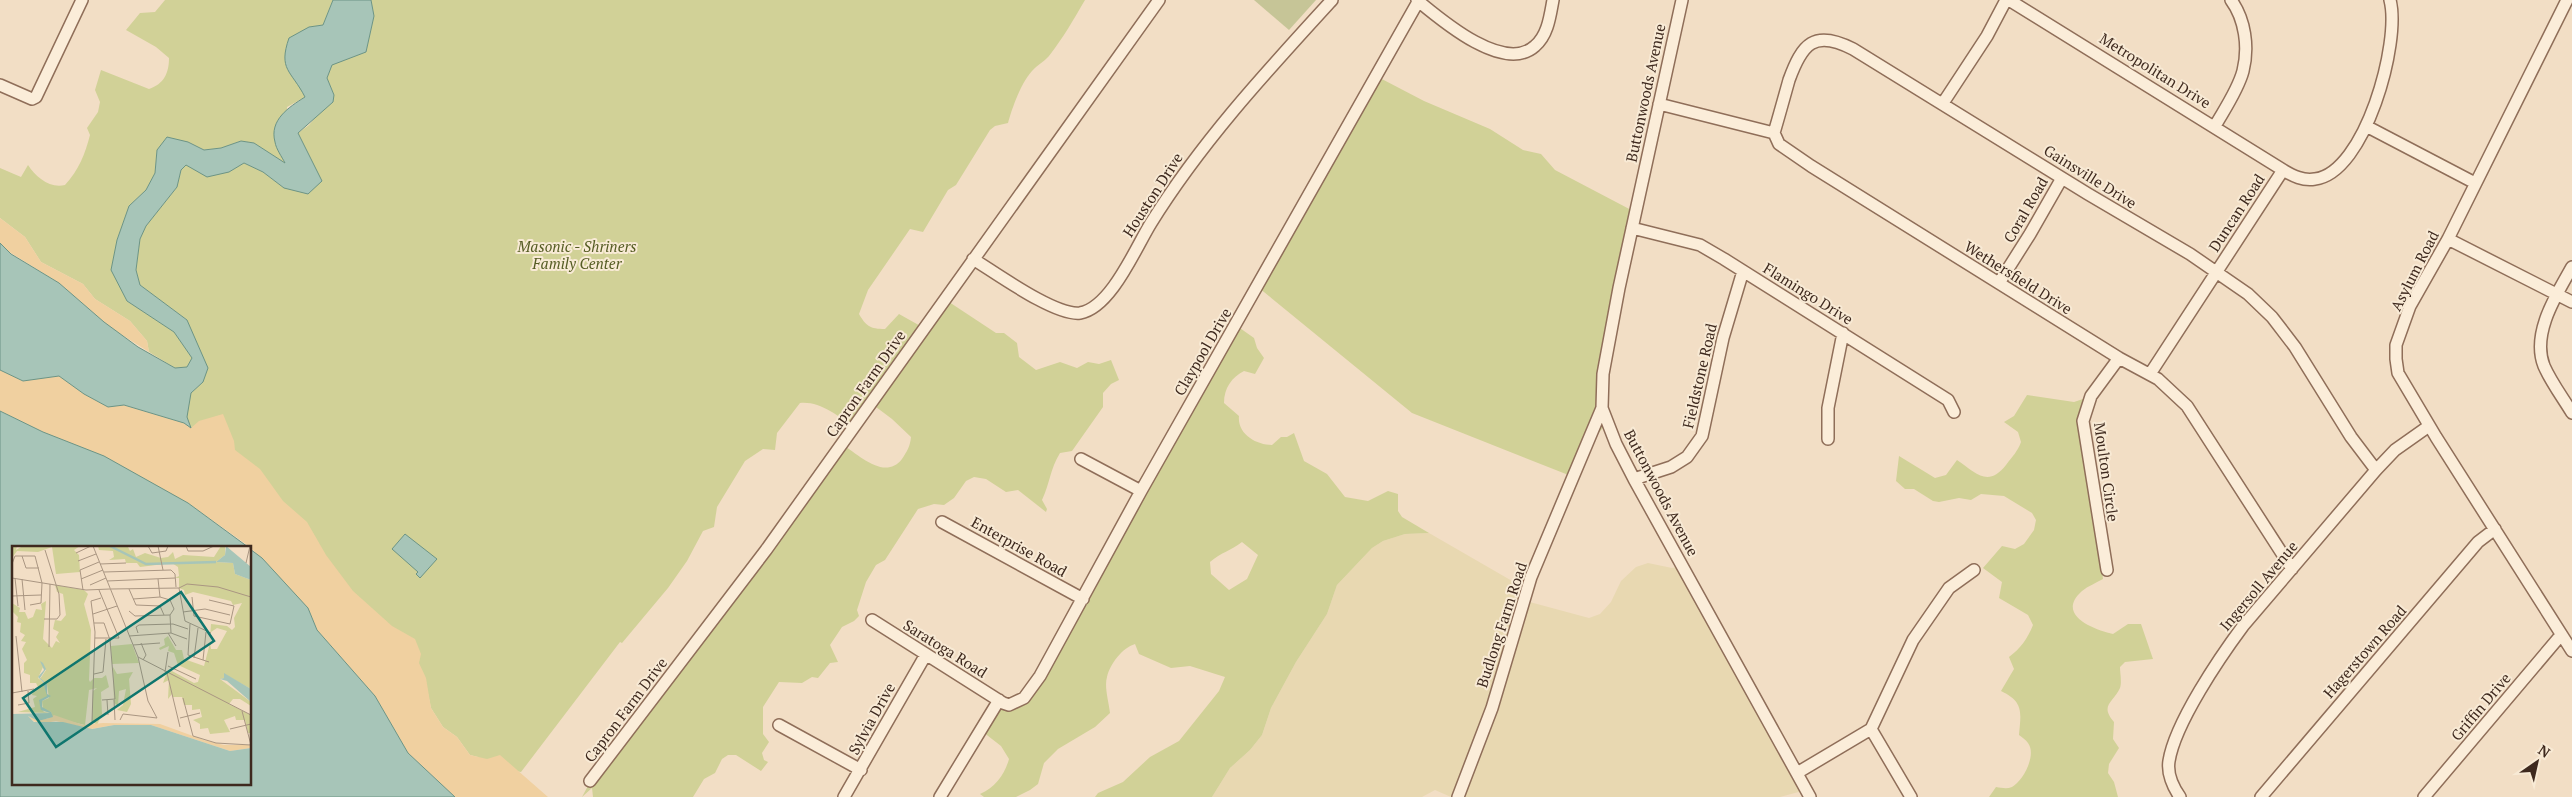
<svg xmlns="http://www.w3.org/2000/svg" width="2572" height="797" viewBox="0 0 2572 797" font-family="'PT Serif',serif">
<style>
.farmland{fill:#e8d8b1}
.green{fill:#d1d197;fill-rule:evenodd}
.sand{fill:#f0d0a0}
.cemetery{fill:#c6c597}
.water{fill:#a7c5b8;stroke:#6c9485}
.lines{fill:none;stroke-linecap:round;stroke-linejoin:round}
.minor-casing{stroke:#8f6e59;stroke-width:14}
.minor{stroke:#fbedd9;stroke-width:11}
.labels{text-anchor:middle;stroke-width:4;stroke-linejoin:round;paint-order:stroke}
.street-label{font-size:15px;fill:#3e291e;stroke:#f8ead5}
.park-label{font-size:15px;font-style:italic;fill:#555c23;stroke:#f8ead5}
.inset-river{fill:none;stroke:#a7c5b8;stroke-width:2.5}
.inset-road{fill:none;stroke:#aa9682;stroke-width:1}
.view{fill:#0f766e;fill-opacity:0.15;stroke:#0f766e;stroke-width:2.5}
.inset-edge{fill:none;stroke:#3e291e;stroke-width:2.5}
</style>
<rect width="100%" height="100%" fill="#f2dec5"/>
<!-- farmland -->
<path class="farmland" d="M1429 533 1526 589V601L1589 618 1600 614 1611 602 1621 581 1636 567 1648 563 1672 568 1680 566 1806 790 1780 797H1451L1435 790 1422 797H1212L1230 768 1250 750 1262 735 1271 708 1296 662 1327 614 1337 585 1372 548 1383 541 1405 534Z"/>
<!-- green -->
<path class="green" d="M165 0H333L323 25 309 27 299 85 305 97 287 107 286 164 254 143 241 141 221 148 204 150 188 142 157 150 155 173 146 190 129 206 117 240 127 301 174 332 192 358 187 367 175 368 149 352 147 341 130 321 95 299 83 284 41 262 25 237 0 218V168L21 177 28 165C36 177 50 189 65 185 79 170 85 154 90 135L87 128 98 112 100 102 95 90 101 70 149 89C164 84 169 73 169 58L156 47 126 30 140 13 155 12Z
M371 0H1085C1074 19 1063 38 1049 56 1044 62 1037 65 1032 71 1021 83 1012 108 1008 123L995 126 990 130 956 185 948 190 923 232 910 229 868 290 859 314C866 326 870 329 885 329L899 314 924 328 946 300 996 333H1004L1017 343 1019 357 1036 370 1060 362 1077 368 1088 362 1099 364 1111 360 1119 380 1111 384 1103 393V407L1072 451 1060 453C1050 469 1050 483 1042 500L1047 509 1046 512 1018 490 1006 492 986 479 974 477 966 481 954 498 944 505 934 504 918 509 885 560 876 565 866 582 857 610 859 616 854 621 842 627 830 645 838 662 830 663 818 678 812 677 802 683 779 682 763 707V734L769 742 762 753 764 760 768 762 761 771 736 755H728L722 759 715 773 704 779 693 797H593L592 788 582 797 590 782 843 445C859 455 885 481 902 459 907 451 910 447 911 437L892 419 872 404 854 427C838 416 820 401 800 403L777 433 775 450 763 449 745 461 717 507 714 527 703 531 687 561 668 588 622 643 620 642 521 772 486 766 478 757 470 755 457 737 443 727 431 708 427 689 184 423 191 393 203 382 187 320 140 285 136 270 140 239 146 226 177 187 181 170 186 165 229 172 244 163 263 172 284 188 311 159 298 133 309 125 334 95 327 78 332 64 366 52 374 16Z
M1378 77 1424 101 1490 129 1523 150 1541 154 1555 170 1635 212 1603 373 1606 424 1584 451 1571 476 1412 413 1259 288Z
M1237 326 1254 338 1257 348 1264 358 1255 374 1244 371C1232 377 1224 388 1224 403L1239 416C1237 434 1256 445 1272 445L1281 437H1287L1294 433 1304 461 1327 474 1345 497 1368 501 1388 491 1398 494V511L1402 517 1429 533 1405 534 1383 541 1372 548 1337 585 1327 614 1296 662 1271 708 1262 735 1250 750 1230 768 1212 797H1095L1098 793 1123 782 1150 757 1179 741 1219 691 1225 677 1190 666 1171 668 1139 654 1135 644C1122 648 1110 664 1107 677 1104 687 1109 703 1110 713L1095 727 1058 749 1044 763 1038 784 1030 790 1016 797H984L980 794C995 788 1005 774 1009 759L1001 746 983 732 1003 703 1024 698ZM1242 542 1258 555 1247 579 1229 590 1211 574 1210 562C1220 553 1232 550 1242 542Z
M2027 395 2074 402 2089 397 2083 422 2103 579C2096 583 2088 586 2082 591 2055 615 2094 630 2113 634L2128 624H2141L2153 659 2125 662 2120 667C2120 673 2122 682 2120 688 2114 702 2099 705 2114 722L2113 739 2119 748 2109 764 2108 773 2114 782 2118 797H1989L1996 787C2002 788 2007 789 2012 787 2023 781 2037 755 2028 743 2026 740 2022 737 2019 735 2021 712 2024 702 2001 691L2014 669 2009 657C2020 649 2028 638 2033 625L2028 615 1999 598 2002 582 1983 568 2002 546 2015 549 2024 544 2034 530 2036 520 2032 513 2004 496 1981 494 1971 500 1959 498 1939 502 1933 501 1914 489H1905L1896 481 1899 456 1935 478 1946 475 1957 460C1976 473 1988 488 2006 465 2012 457 2018 451 2021 442L2018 432 2004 422 2014 416Z"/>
<!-- sand -->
<path class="sand" d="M0 218 25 237 41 262 83 284 95 299 130 321 147 341 149 352 111 328 59 283 3 248 0 243Z
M0 370 23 381 59 376 84 394 108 407 123 405 184 423 191 428 199 421 223 414 234 441 235 450 260 469 283 501 307 522 326 555 353 591 392 626 415 639 421 654 419 663 426 678 431 708 443 727 457 737 470 755 487 759 500 755 548 797H455L408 753 375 696 317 630 308 608 250 547 188 503 0 411Z"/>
<!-- cemetery -->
<path class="cemetery" d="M1254 0H1316L1289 30Z"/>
<!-- water -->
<path class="water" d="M333 0H371L374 16 366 52 332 65 327 78 334 95 333 102 298 133 322 181 308 194 284 188 263 172 244 163 229 172 207 177 186 165 181 170 177 187 146 226 140 239 136 270 140 285 187 320 208 368 203 382 191 393 187 417 191 428 184 423 124 405 108 407 84 394 59 376 23 381 0 370V243L11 254 59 283 104 322 138 347 175 368 187 367 192 358 174 332 127 301 111 270 117 240 129 206 146 190 155 173 157 150 167 137 188 142 204 150 221 148 241 141 254 143 285 163C282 157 276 149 275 142 269 120 289 107 305 97 291 70 278 70 289 38L309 27 323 25Z
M0 411 43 432 104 456 188 503 248 547H14V783H250V549L262 558 308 608 317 630 375 696 408 753 455 797H0Z
M405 534 437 559 420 578 416 574 418 572 392 549Z"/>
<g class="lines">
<!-- minor casing -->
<g class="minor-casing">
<path id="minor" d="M1417 0C1441 20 1504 74 1535 46 1548 35 1550 16 1553 0
M1682 0 1619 288 1603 374 1602 408 1616 444 1634 479 1810 797
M2009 0 2283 170C2293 176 2303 181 2315 179 2365 173 2401 42 2390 0
M2567 0 2448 239 2410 306 2396 345V359L2398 373 2436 437 2572 651
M0 85 32 99 36 97 82 0
M1943 103 1987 36 2006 0
M1659 104 1774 133 1779 144 1811 166 2119 358 2158 379 2187 406 2292 569
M2215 126C2224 110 2238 90 2243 71 2249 47 2245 19 2231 0
M2366 126 2475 183
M1774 133C1779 116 1784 98 1789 80 1802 44 1814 29 1853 49L2088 194 2190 254 2248 294 2272 317 2295 347 2351 437 2376 470
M1632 228 1700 245 1724 259 1948 400 1954 412
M2448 239 2572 302
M973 259C996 273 1055 316 1080 313 1111 308 1136 247 1151 223 1202 141 1267 71 1332 0
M2572 267C2557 294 2531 333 2544 366 2551 382 2563 398 2572 413
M1999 283 2030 234 2062 178
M2150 374 2283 170
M1828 439V408L1843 333
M1081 459 1141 491
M1634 479 1671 467 1687 457 1702 436 1723 338 1743 271
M942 522 1083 599
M2107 570 2083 421 2091 396 2119 358
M872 620 1003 703 1009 705 1024 698 1040 676 1141 491 1419 0
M779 725 861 770
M1871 729 1911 797
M1797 773 1871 729 1913 640 1949 588 1974 570
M590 781 766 550 1159 0
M844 797 925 656
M940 797 999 700
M1458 797 1492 708 1531 577 1602 408
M2180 797C2173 787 2167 773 2169 761 2175 723 2220 657 2243 626L2376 470 2395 450 2429 426
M2261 797 2478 542 2495 529
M2424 797 2561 635"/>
</g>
<!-- minor -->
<use href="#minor" class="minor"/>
</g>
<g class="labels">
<!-- street labels -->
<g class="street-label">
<text transform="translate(2155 71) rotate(32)" y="5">Metropolitan Drive</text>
<text transform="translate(1646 93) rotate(-78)" y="5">Buttonwoods Avenue</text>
<text transform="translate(2090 177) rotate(32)" y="5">Gainsville Drive</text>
<text transform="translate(1153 195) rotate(-57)" y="5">Houston Drive</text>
<text transform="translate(2026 210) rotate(-60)" y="5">Coral Road</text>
<text transform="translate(2237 213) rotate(-57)" y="5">Duncan Road</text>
<text transform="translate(2415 271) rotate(-63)" y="5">Asylum Road</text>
<text transform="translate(2018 278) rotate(32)" y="5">Wethersfield Drive</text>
<text transform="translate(1808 294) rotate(32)" y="5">Flamingo Drive</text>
<text transform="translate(1203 352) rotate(-60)" y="5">Claypool Drive</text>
<text transform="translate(1700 376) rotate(-77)" y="5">Fieldstone Road</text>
<text transform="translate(866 384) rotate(-55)" y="5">Capron Farm Drive</text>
<text transform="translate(2106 472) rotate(82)" y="5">Moulton Circle</text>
<text transform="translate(1661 493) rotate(62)" y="5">Buttonwoods Avenue</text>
<text transform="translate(1019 547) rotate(29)" y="5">Enterprise Road</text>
<text transform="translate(2259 586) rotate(-50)" y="5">Ingersoll Avenue</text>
<text transform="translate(1502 625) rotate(-72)" y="5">Budlong Farm Road</text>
<text transform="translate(945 649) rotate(32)" y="5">Saratoga Road</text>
<text transform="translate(2365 652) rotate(-49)" y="5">Hagerstown Road</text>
<text transform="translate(2481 707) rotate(-50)" y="5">Griffin Drive</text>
<text transform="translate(626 710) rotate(-53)" y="5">Capron Farm Drive</text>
<text transform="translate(872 719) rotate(-61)" y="5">Sylvia Drive</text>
</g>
<!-- park labels -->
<g class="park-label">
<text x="577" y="252">Masonic - Shriners<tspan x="577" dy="17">Family Center</tspan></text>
</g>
</g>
<!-- overview -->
<g transform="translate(12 546)">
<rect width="239" height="239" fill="#f2dec5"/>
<path d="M0 0H5L4 4 9 1 68 0 62 4 67 9 68 26 44 28 40 1 26 6 5 5 0 12ZM86 0 116 1 118 5 121 3 124 11 133 7 149 12 156 11 161 6 163 13 171 9 202 11 209 0H213V9L204 16 221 17 223 28 239 34V143L212 128V132L208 133 239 156V160L228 153H221L217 158 239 169V187H236L233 174H224L223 170 212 174 218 186 198 188 196 182 188 183V178L181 174 190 171 188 163 180 164V159H172L170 151H161L160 148 156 153 157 134 151 137 155 126 160 125 182 137 186 136 188 129 166 119 162 107 156 105 157 100 148 104 147 102 153 99 152 93 156 90 164 104H170L172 113 192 120 198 97 199 103H205L215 85 205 82 199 86 198 92 199 78 215 80 220 84 223 81 222 72 230 57 221 59 219 55 181 46 173 49 172 44 167 42V32H163L167 30 166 21 160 17 128 21 125 17H114L113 13 97 14 102 11 101 5 87 4ZM43 39 72 44 76 48 72 58 79 84 77 134 78 136 82 132H90L94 129 97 141 89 146 90 168 85 179 80 175 81 145 85 142 77 144 73 179 40 171 39 166 31 163 30 155 37 152 35 138 28 133 34 124 31 121 26 132 31 136 36 151 30 153 28 160 32 166 38 167 6 166 23 161 21 153 25 150 20 149 21 144 26 141 24 137H18V129L12 127V117L15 114 10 103 14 96 9 95 13 89 8 86 9 77 5 76 6 71 0 65V57L8 62 7 66H13L16 73 21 71 24 63 30 64 29 58 34 55 31 93 40 102 44 95 48 97 44 91 47 86 41 83 43 74 49 75 54 69 51 48 45 46ZM120 98 127 117 100 118 99 100ZM101 121 105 128 121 126 117 133 119 158 115 166 105 164 111 159 114 143 107 145 106 160 102 157Z" fill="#d1d197"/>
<path d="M42 169 71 179 91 177 148 178 192 194 212 199H237L239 202 218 205 139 179H102L79 183 44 175 27 178 15 171 35 173Z" fill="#f0d0a0"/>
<path d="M214 0 239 21V34L223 28 221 17 204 16 213 9ZM28 115 31 117 34 123 28 132 35 138V148L39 150 30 155V161L39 166 41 171 26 175 16 170 22 176H51L80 183 102 179H139L218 205 239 202V238H0V168L38 167 29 164 28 160 27 154 35 150 31 136 26 131 32 124ZM212 127 239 143V156L215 135 208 133 212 132Z" fill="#a7c5b8"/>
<path class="inset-river" d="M98 0 134 18 204 16"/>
<path class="inset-road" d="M81 0 126 111 239 169M136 0 140 7 154 5 156 0M146 0 151 24M174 0 176 5H191L202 0M64 7 79 0M10 10 14 22H27M66 15 84 8M234 17 238 0M0 18 3 10H23L30 37M88 18 114 17M92 26 159 24 163 28 164 41M0 32 74 44 98 43M3 32 6 60M10 33 13 64M69 33 91 24M146 33 148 51M95 35 163 32M78 39 94 32M167 42 175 38 206 41 239 51M99 43 167 42 173 75 199 87M117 43 124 59 148 60 152 69M71 44 68 24 87 16M0 50 29 49M180 51 182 70 218 78 222 60 197 54M121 53 148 51 158 54 162 63 158 69 159 87M18 59 29 57 30 37M117 65 123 70 158 69M171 66 193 63 218 69M81 68 105 60M32 73H45L48 69 47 48 33 4M82 77H92L98 94 103 153 90 154M178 78 176 109 197 116M126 87 124 81 127 79 161 78 176 83M156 87 164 100M4 90 10 146M117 90 159 87 175 93M83 92H107L87 44M129 97 134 109 131 114M121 99 148 97M37 101 38 38M182 112 186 82M191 114 194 86M156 120 184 133M153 126 156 106M155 127 168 181M82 128 91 126 94 93M0 147 22 143M171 152 181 190 204 197 239 199 230 165M95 154 96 169M102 154 103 174M6 159 17 157 16 145M168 172 188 167M108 174 111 168 145 172 136 155 126 111M80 176 83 86 79 55 89 52M218 183 239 178"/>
<path class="view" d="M169 46 202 95 44 201 11 152Z"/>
<rect width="239" height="239" class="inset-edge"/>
</g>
<!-- north arrow -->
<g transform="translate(2537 762) rotate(34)" stroke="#f8ead5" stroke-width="4" paint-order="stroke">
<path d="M0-4L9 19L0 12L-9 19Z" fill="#3e291e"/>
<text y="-8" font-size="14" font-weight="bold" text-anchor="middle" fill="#3e291e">N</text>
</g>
</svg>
